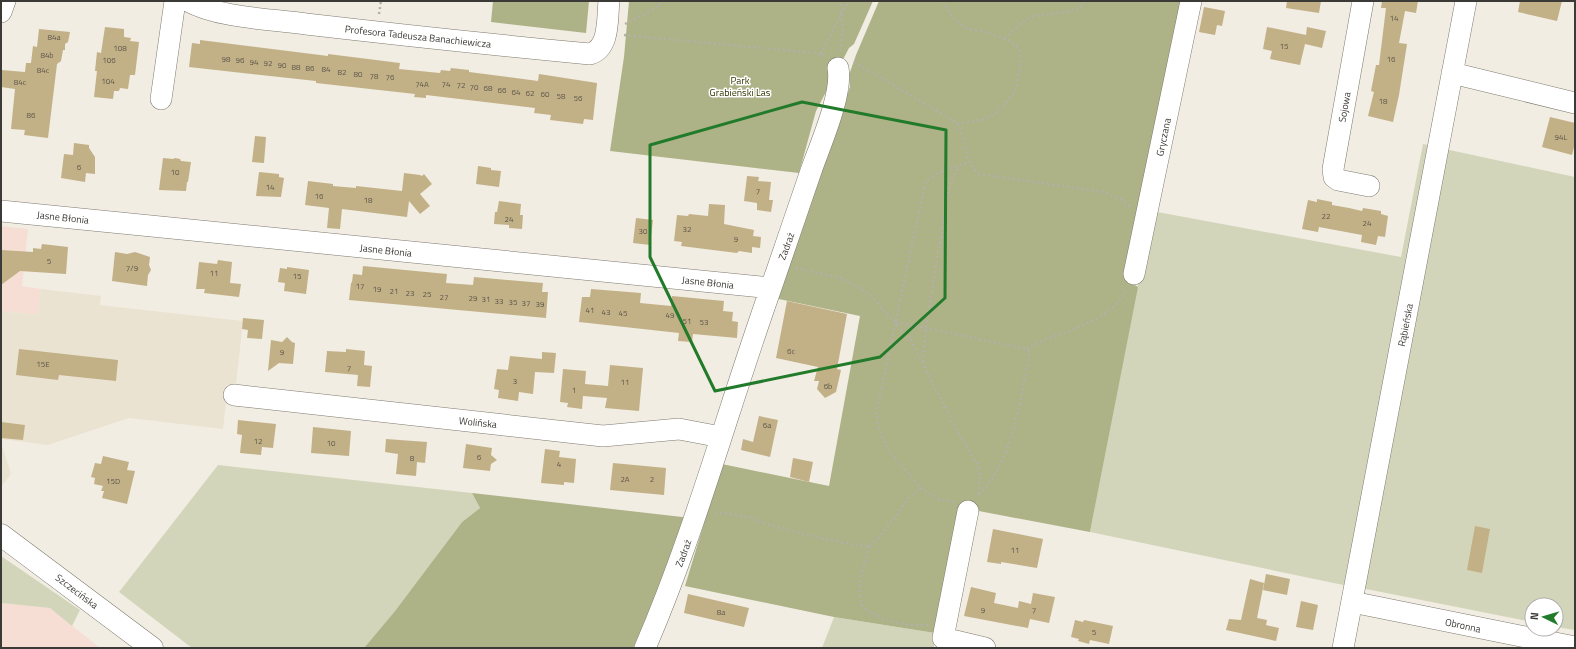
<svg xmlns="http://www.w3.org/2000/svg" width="1576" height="649" viewBox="0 0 1576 649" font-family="'Titillium Web',sans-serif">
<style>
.commercial{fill:#f6ded4}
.built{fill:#ebe3d1}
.green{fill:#d3d5bb}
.forest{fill:#aeb287}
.building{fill:#c2b087}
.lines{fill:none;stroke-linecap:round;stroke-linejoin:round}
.minor-casing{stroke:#7e7a70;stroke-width:22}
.major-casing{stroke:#7e7a70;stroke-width:23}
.path{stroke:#b4b0a7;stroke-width:2.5;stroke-dasharray:2 3;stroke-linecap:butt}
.minor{stroke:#fff;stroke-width:21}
.major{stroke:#fff;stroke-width:22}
.marked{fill:none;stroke:#217b2a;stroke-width:3;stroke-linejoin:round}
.labels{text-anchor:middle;stroke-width:3;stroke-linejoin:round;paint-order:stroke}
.number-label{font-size:8px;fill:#5e584a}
.street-label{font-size:10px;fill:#3c3a36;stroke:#fff}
.park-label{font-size:10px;fill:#343600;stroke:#fff}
</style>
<rect width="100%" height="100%" fill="#f2ede2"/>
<!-- commercial -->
<path class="commercial" d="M1 226 28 229 22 286 41 289 37 315 1 311Z
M1 603 50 608 100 648H1Z"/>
<!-- built -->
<path class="built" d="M41 289 101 296 100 305 243 321 236 385H228L223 429 129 418 48 445 1 439V311L37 315Z
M1 443 11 474 1 487Z"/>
<!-- green -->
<path class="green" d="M1423 144 1432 146 1348 586 1090 532 1152 211 1401 257Z
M1445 149 1575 177V630L1556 627V605H1532V622L1361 588Z
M218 465 472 493 480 508 462 522 395 611 364 648H192L119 592Z
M1 556 80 610 72 626 50 608 1 603Z
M834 617 935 633 934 647 936 648H822Z"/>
<!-- forest -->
<path class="forest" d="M493 1H589L586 33 491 22Z
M629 1H873L854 44 849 48 816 111 799 173 610 151 624 57Z
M879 1H1184L1125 279 1138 287 1090 532 963 508 935 633 834 617 685 586 722 464 829 486 860 316 774 298 850 87 849 75 856 55Z
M472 493 691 518 661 597 633 648H364L395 611 462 522 480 508Z"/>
<!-- building -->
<path class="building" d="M1287 1H1321L1319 13 1286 8Z
M1382 1H1418L1416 13 1405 11 1399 43 1407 44 1399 95 1393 122 1368 116 1374 92 1371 91 1376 65H1379L1386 8H1381Z
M1520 1H1562L1557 21 1518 12Z
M1204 7 1225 11 1222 26 1217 25 1215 35 1199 32Z
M105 27 124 29V37L131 38 130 41 139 42 135 75H130L128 89 120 88 119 91H114L113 99 94 97 97 71H95L97 52 101 53Z
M1267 27 1306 35 1307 27 1326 31 1322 48 1305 44 1300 65 1270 59 1272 51 1263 49Z
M39 29 70 32 68 42 65 44V50H63L61 61 57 64 48 138 24 135 25 130 11 129 15 89 1 87V70L25 72 26 63H31L33 46 37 47Z
M200 40 328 56V54L400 63 399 69 440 73 441 70 450 71 451 68 469 70V72L538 81 539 74 597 83 593 120 584 119 583 124 550 120 551 115 534 113 535 108 426 95V98L414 97 415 94 316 83V81L189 67 192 43 200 44Z
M1550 117 1575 123V143L1572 155 1542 147Z
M255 136 266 137 264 163 252 162Z
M74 143 89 145V148L95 157V174L86 173 85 182 61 178 64 154 73 155Z
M163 158 173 159 175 158 180 159 181 161 191 162 188 182H187L186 191 159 190Z
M478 166 491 168V170L501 171 499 187 476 184Z
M259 172 279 174V177L284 178 281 197 256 196Z
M404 173 420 175 422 176 424 174 432 184 420 194 430 206 420 214 409 201 407 217 342 209 340 229 327 228 329 208 305 205 308 181 333 184V186L344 187 356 188V186L402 191Z
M747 176 759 177 758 181 771 182 769 200H773L771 212 757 210V203L744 201Z
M1317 199 1332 202V205L1349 208 1362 211 1363 208 1381 211V214L1388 216 1385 237 1378 236 1376 245 1361 242 1362 235 1319 227 1318 232 1302 229 1308 200 1317 202Z
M499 201 521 204 520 215H523L522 229 509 228V225L494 224 495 212H497Z
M709 204 725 205 724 224 754 230 753 236 761 237 760 248 752 247V253L739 251 737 253 681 246 682 242 674 241 677 215 688 216 689 214 708 216Z
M636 218 653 220 650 245 633 243Z
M42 244 68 247 66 274 20 271 1 285V250L33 252V248L41 249Z
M115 252 127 254 135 252 150 257 149 265 151 270 148 275 147 286 112 281Z
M218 260 232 262 230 283 241 284 239 297 204 293 205 289H196L199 262 217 264Z
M363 266 447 274 446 283 473 285 474 277 543 283 542 292H548L546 318 349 300 351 283 352 282 353 274 362 275Z
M287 267 309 270 306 294 284 291 285 283 278 282 280 268 287 269Z
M591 289 641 293 640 303 671 306 672 296 724 301 723 311 733 312 732 321 738 322 737 338 693 334 692 342 678 341 679 333 579 322 582 297H590Z
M787 301 847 314 837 369 841 370 836 392 825 398 817 389 819 381H814L818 367 776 358Z
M243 318 264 320 262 339 247 338 248 330 242 329Z
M287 337 292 342 295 343 293 364 279 363 268 371 271 340 282 342Z
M19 349 118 360 116 381 59 375 58 380 16 375Z
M346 349 365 351 364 365 372 366 370 387 357 386 358 375 325 372 327 351 346 352Z
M542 352 556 353 554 373 535 372 533 394 519 392 518 401 498 398 499 390 494 389 497 369 508 370 510 356 542 359Z
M610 365 643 368 639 411 605 408 607 398 583 396 582 409 567 407 568 403 560 402 563 369 586 371 585 384 608 386Z
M759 416 778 420 770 457 741 450 743 439 753 442Z
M238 420 276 424 273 448 262 447 261 455 240 453 242 435 237 434Z
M1 422 25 425 23 440 1 438Z
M313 427 351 431 349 456 311 453Z
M386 439 427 442 425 463 417 462 416 476 396 474 398 454 385 452Z
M466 444 492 448 491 455 497 460 491 464 490 471 463 468Z
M545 449 560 451 559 457 576 459 574 483 564 482V485L541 483Z
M103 456 129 462 127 470 135 471 127 504 102 498 104 491H101L103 486 94 484 95 478 91 477 95 463 101 464Z
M793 458 813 462 809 482 790 477Z
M613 463 666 468 664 495 610 490Z
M1475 526 1490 529 1482 573 1467 570Z
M993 529 1043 539 1037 568 1001 562V564L987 562Z
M1266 574 1290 579 1287 595 1263 590Z
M1250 579 1264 583 1257 618 1267 620 1266 625 1279 628 1276 641 1226 630 1229 619 1241 620Z
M971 587 996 593 994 603 1018 608 1019 601 1031 604 1033 593 1055 597 1049 623 1030 619 1028 628 964 616Z
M688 594 749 608 744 627 684 613Z
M1301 601 1318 605 1313 630 1296 627Z
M1075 620 1083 622 1084 620 1113 626 1109 644 1090 640 1089 644 1078 641 1079 639 1071 637Z"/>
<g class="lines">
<!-- minor casing -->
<g class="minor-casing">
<path id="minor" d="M188 1C219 18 271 19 306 24 401 35 495 45 590 54 610 48 607 19 609 1
M1363 1 1333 169 1334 177 1338 180 1369 186
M1 12 5 1
M1452 73 1575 103
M161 99 175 1
M1 211 771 288
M1134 274 1191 1
M234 395 603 436 679 429 721 437
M968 511 943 638 985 648
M1352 602 1575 647
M645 648C696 530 728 408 771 288 784 249 798 210 811 171 820 145 843 94 838 68
M1343 648 1466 1"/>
</g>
<!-- major casing -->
<g class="major-casing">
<path id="major" d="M1 535 152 648"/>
</g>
<!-- path -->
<path class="path" d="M944 1V4L955 20 966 28 974 30 983 31 998 36 1015 44 1020 52 1021 64 1014 94 995 114 985 119 957 124
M379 14 381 1
M625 24 658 7 662 1
M624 35 815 53 825 56
M1005 39C1015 28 1026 16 1041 15 1055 13 1066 13 1079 9L1085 1
M840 51 843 31 841 1
M821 54 841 14 849 1
M854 62 956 122C968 137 961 159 979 174L1104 192 1120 199 1130 206
M796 268 841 278 868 293 911 340 956 429 978 465 980 475 978 496
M896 322 1027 349 1030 352C1022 388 1016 436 998 469 993 479 986 487 978 496
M1027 349C1058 330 1110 325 1127 289
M923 362C925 323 933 283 940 243 945 217 944 189 959 166
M954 502 938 499 921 488 888 450 880 431 876 414 925 184C930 173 958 166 970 162
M715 512 749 517 766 524 820 538 861 546H869L877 540 885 529 898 514 909 497 921 488
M869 546 860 582 861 604 869 612 879 616 885 620 908 625H929"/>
<!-- minor -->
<use href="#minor" class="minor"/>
<!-- major -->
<use href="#major" class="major"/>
</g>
<!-- marked area -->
<path class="marked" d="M802 102 946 130 945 298 880 357 715 391 650 257V145Z"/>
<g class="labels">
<!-- number labels -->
<g class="number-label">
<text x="1394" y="21">14</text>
<text x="54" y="40">84a</text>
<text x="1284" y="49">15</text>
<text x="120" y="51">108</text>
<text x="47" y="58">84b</text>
<text x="226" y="62">98</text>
<text x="1391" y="62">16</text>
<text x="109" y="63">106</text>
<text x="240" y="63">96</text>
<text x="254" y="65">94</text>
<text x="268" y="66">92</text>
<text x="282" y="68">90</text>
<text x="296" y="70">88</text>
<text x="310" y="71">86</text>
<text x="326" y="72">84</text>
<text x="43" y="73">84c</text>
<text x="342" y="75">82</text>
<text x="358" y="77">80</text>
<text x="374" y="79">78</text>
<text x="390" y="80">76</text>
<text x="108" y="84">104</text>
<text x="20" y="85">84c</text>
<text x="422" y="87">74A</text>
<text x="446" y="87">74</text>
<text x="461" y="88">72</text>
<text x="474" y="90">70</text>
<text x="488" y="91">68</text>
<text x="502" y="93">66</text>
<text x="516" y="95">64</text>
<text x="530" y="96">62</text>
<text x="545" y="97">60</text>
<text x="561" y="99">58</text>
<text x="578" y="101">56</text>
<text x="1383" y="104">18</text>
<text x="31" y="118">86</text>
<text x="1561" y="140">94L</text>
<text x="79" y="170">6</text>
<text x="175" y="175">10</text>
<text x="270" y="190">14</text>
<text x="758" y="194">7</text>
<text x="319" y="199">16</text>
<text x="368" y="203">18</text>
<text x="1326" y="219">22</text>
<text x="509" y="222">24</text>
<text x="1367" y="226">24</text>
<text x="687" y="232">32</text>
<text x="643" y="234">30</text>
<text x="736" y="242">9</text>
<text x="49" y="264">5</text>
<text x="132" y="271">7/9</text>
<text x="214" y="276">11</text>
<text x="297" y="279">15</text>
<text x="360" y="289">17</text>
<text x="377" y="292">19</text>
<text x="394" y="294">21</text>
<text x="410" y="296">23</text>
<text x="427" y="297">25</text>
<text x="444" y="300">27</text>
<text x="473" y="301">29</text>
<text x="486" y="302">31</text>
<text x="499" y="304">33</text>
<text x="513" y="305">35</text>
<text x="526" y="306">37</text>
<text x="540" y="307">39</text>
<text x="590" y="313">41</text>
<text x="606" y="315">43</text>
<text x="623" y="316">45</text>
<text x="670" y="318">49</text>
<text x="687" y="324">51</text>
<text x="704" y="325">53</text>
<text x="791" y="354">6c</text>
<text x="282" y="355">9</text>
<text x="43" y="367">15E</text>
<text x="349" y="371">7</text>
<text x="515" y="384">3</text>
<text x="625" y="385">11</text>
<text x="828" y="389">6b</text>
<text x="574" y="393">1</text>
<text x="767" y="428">6a</text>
<text x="258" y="444">12</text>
<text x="331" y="446">10</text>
<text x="479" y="460">6</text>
<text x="412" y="461">8</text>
<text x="559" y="467">4</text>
<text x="625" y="482">2A</text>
<text x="652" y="482">2</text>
<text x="113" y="484">15D</text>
<text x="1015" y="553">11</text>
<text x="983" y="613">9</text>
<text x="1034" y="613">7</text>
<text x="721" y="615">8a</text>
<text x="1094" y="635">5</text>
</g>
<!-- street labels -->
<g class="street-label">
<text transform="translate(418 36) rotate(6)" y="4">Profesora Tadeusza Banachiewicza</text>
<text transform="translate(1344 107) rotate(-80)" y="4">Sojowa</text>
<text transform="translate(1163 137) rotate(-78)" y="4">Gryczana</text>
<text transform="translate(63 217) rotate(6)" y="4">Jasne Błonia</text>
<text transform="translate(786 246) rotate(-70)" y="4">Zadraż</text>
<text transform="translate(386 250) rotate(6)" y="4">Jasne Błonia</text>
<text transform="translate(708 282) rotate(6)" y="4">Jasne Błonia</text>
<text transform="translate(1405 325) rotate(-79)" y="4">Rąbieńska</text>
<text transform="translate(478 422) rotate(6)" y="4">Wolińska</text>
<text transform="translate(683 553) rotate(-70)" y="4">Zadraż</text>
<text transform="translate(77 591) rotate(37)" y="4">Szczecińska</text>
<text transform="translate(1463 625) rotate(12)" y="4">Obronna</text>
</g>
<!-- park labels -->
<g class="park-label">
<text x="740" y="84">Park<tspan x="740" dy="12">Grabieński Las</tspan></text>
</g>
</g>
<!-- border -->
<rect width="1576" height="649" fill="none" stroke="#3c3a36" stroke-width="4"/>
<!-- north arrow -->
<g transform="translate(1544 617) rotate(275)"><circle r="19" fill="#ffffff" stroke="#b1b0af"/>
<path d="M0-3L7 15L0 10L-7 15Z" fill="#217b2a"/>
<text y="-6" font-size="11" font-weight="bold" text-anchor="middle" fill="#3c3a36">N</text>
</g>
</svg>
